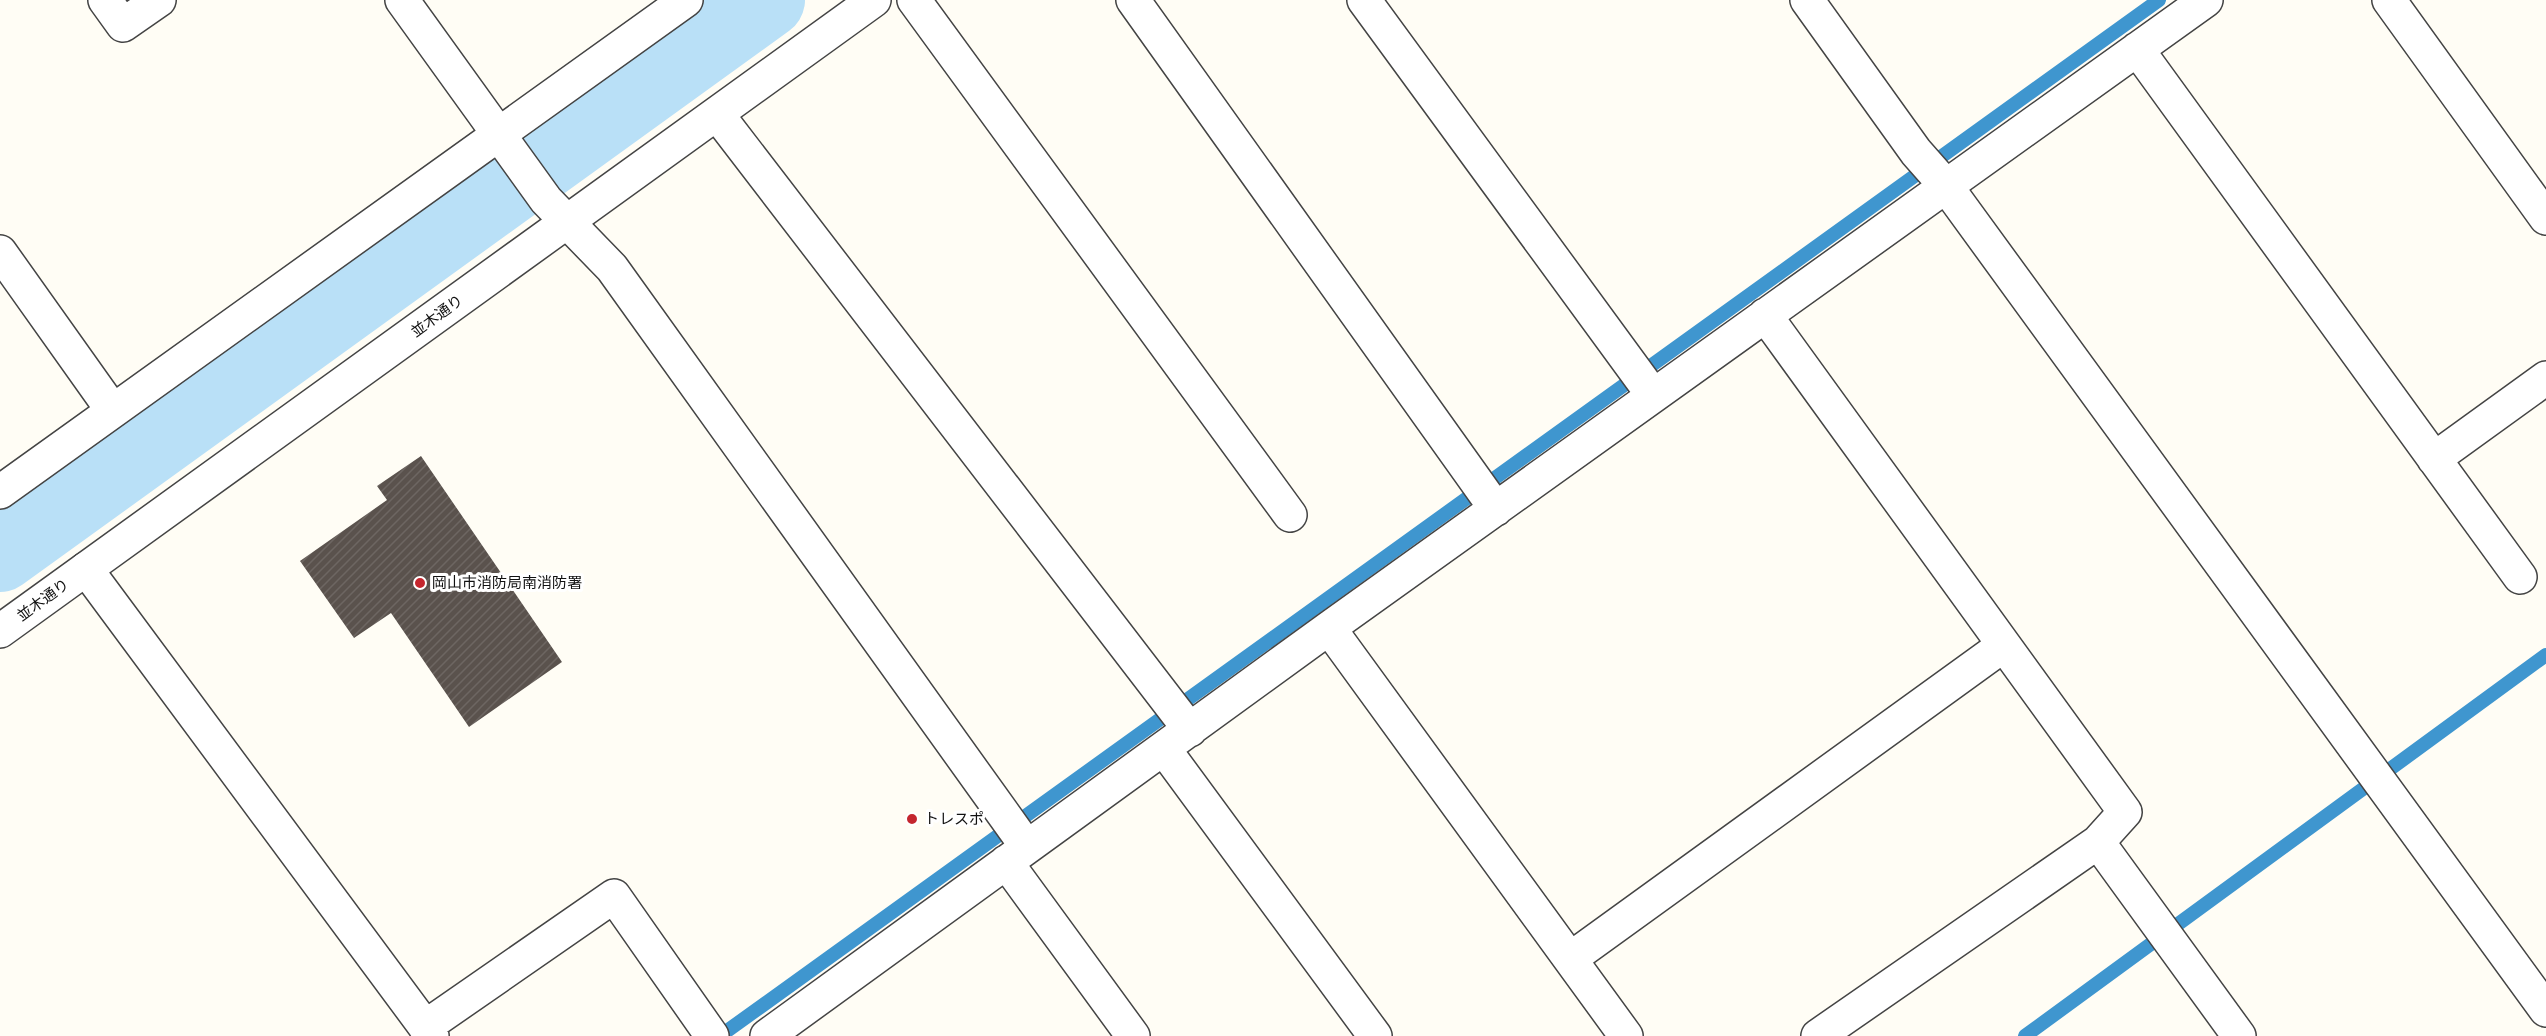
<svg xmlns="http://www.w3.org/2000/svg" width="2546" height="1036" viewBox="0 0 2546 1036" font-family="'Times New Roman','Noto Sans JP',serif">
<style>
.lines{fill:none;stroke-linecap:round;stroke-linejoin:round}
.stream{stroke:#3f96cf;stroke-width:14}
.river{stroke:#b9e0f7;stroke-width:76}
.building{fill:url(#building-hatch)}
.minor-casing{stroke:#444;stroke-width:36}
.tertiary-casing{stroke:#444;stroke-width:36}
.minor{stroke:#fff;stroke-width:33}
.tertiary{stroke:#fff;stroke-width:33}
.poi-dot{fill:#c4262e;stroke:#fff;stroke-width:2}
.labels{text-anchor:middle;stroke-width:6;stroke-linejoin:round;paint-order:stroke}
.street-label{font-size:15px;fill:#111;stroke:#fff}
.poi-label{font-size:15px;fill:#111;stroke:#fff;text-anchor:start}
</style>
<defs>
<pattern id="building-hatch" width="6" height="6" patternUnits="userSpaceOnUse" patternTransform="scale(1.5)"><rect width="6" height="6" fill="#5a524d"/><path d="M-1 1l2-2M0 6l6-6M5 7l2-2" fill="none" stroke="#6d6662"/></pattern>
</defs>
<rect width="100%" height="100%" fill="#fffdf5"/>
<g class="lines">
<!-- stream -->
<path class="stream" d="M720 1036 2159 0
M2025 1036 2546 655"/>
<!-- river -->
<path class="river" d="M0 554 767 0"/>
</g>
<!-- building -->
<path class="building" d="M421 456 562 662 469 727 391 613 354 638 300 561 387 500 377 486Z"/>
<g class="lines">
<!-- minor casing -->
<g class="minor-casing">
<path id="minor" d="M105 0 123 25 159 0
M402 0 546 200 612 268 1027 847
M914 0 1290 515
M1133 0 1496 509
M1364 0 1653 395
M1807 0 1916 152 1946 186 2546 1010
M2389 0 2546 218
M2137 49 2520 577
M717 114 1190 730
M0 252 113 411
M1765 315 2125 812 2098 842 1818 1036
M2434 459 2546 378
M0 492 686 0
M86 569 432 1036
M1329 628 1626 1036
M1164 749 1375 1036
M2098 842 2239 1036
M1006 862 1133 1036
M1570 959 2004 645
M425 1027 614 896 712 1036
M767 1036 1329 628 2206 0"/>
</g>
<!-- tertiary casing -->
<g class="tertiary-casing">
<path id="tertiary" d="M0 631 874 0"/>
</g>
<!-- minor -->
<use href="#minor" class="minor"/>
<!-- tertiary -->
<use href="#tertiary" class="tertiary"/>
</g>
<!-- markers -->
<g class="poi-dot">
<circle cx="420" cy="583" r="6"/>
<circle cx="912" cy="819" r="6"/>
</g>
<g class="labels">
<!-- street labels -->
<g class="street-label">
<text transform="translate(437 316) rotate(-36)" y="5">並木通り</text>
<text transform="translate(43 600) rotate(-36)" y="5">並木通り</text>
</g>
<!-- poi labels -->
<g class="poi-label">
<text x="432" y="588">岡山市消防局南消防署</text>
<text x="924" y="824">トレスポ</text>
</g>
</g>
</svg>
